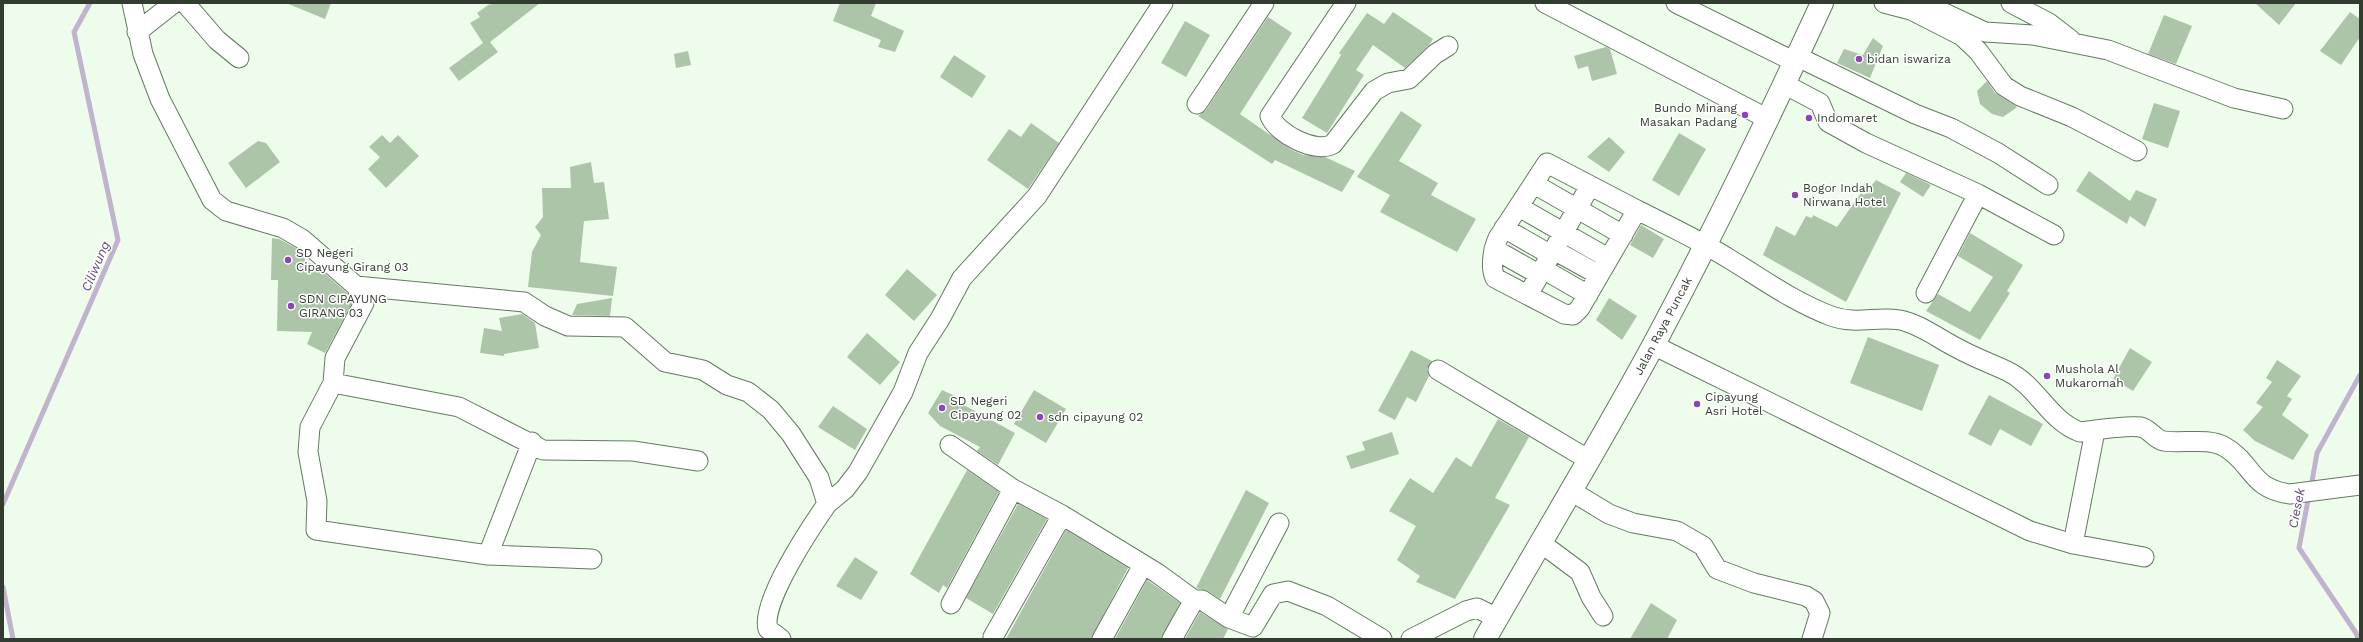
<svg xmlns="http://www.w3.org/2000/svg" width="2363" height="642" viewBox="0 0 2363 642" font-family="'Work Sans',sans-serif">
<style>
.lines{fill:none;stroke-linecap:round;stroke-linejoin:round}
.stream{stroke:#c1b2ce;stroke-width:5}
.building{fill:#acc5a8}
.minor-casing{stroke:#627a5f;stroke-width:21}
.highway-casing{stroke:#627a5f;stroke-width:24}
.minor{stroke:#fff;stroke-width:19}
.highway{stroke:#fff;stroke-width:22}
.poi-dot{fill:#8b45b8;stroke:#fff;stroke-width:1.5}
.labels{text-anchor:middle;stroke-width:3;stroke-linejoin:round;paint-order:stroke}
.poi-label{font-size:12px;fill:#323c30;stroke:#fff;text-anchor:start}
.street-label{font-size:12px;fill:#323c30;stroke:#fff}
.water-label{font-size:13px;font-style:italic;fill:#634c76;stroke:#fff}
</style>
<rect width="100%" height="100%" fill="#eefdeb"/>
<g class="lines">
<!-- stream -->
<path class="stream" d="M2311 487 2317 453 2360 375
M2309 495 2299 548 2356 633 2358 639
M3 504 118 240 74 32 90 3
M3 587 13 639"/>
</g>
<!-- building -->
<path class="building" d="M286 3H331L325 19Z
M496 3H540L490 42 498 52 459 81 449 68 483 43 470 23 480 17 477 13 488 5Z
M840 3H876L871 16 904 31 895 52 878 47 881 40 833 21Z
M2255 3H2296L2279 25Z
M1393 12 1433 39 1429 45 1405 68 1373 45 1356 70 1364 75 1327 133 1302 118 1341 55 1339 53 1367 13 1384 24Z
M2350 12 2360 19V37L2341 65 2320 51Z
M2164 15 2192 26 2176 64 2148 54Z
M1268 17 1292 33 1240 114 1292 150 1303 155 1325 157 1355 171 1342 192 1275 160 1272 164 1198 116 1206 110Z
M1185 21 1210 35 1186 77 1161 63Z
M1873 38 1883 46 1870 78 1837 63 1844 49 1863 55Z
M1606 47 1610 49 1617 74 1592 81 1588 66 1578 69 1574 56Z
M688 51 691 65 676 68 674 54Z
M954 55 986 76 972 98 940 77Z
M1987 81 1995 93 2017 107 2016 108 2003 117 1992 114 1980 104 1977 91Z
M2154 103 2180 111 2168 148 2142 139Z
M1401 111 1422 125 1399 161 1438 183 1431 195 1476 219 1457 252 1380 212 1390 195 1357 177Z
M1031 123 1059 143 1028 189 987 160 1009 129 1021 137Z
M1679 133 1706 149 1679 196 1652 180Z
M382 135 390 143 398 135 419 156 386 188 368 169 380 157 369 147Z
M1609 137 1625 152 1609 172 1587 157Z
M258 141 266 143 280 162 246 188 228 163Z
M591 162 594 183 604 182 609 219 584 221 580 262 617 267 613 296 528 287 532 252 541 235 535 227 543 217 542 188H571L570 167Z
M2089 171 2130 201 2136 190 2157 199 2145 227 2130 216 2127 224 2076 191Z
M1906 173 1931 185 1923 197 1900 182Z
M1876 180 1901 193 1846 302 1763 255 1776 226 1795 236 1806 216 1812 218 1813 215 1837 227 1861 193 1864 195Z
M1641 225 1664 239 1653 258 1630 245Z
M1970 233 2023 265 2007 291 2010 293 1980 340 1926 311 1938 294 1970 312 1993 277 1958 256Z
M272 238 279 239 296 248 305 256V261L316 266 347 293 352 303 325 353 307 344 312 332 277 331 278 280H271Z
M907 269 937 295 914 321 885 295Z
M612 298 610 316 572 315 577 304Z
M1609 298 1637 316 1622 340 1596 320Z
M522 314 535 323 539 348 504 354V356L480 353 484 328 502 331 499 318Z
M867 333 900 362 880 385 847 357Z
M1868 337 1939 365 1922 411 1850 383Z
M2130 348 2152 362 2133 391 2113 379Z
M1411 350 1432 361 1427 369 1429 376 1416 402 1407 397 1395 420 1378 411Z
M2277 360 2301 376 2287 396 2292 399 2282 415 2309 435 2293 460 2255 441 2243 430 2263 407 2256 403 2272 382 2266 378Z
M942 390 955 396 953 399 1015 433 998 465 977 451 980 447 940 426 928 413Z
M1034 390 1066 409 1046 443 1014 424Z
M1989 395 2043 424 2031 446 2000 429 1991 446 1968 434Z
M833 406 867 429 855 450 818 427Z
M1498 419 1529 437 1495 498 1510 505 1455 599 1416 582 1420 576 1397 560 1416 526 1389 511 1410 478 1433 493 1456 457 1471 467Z
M1392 432 1399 454 1351 469 1346 456 1365 450 1362 442Z
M967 470 999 492 947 588 943 585 939 593 910 574Z
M1246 490 1269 503 1220 599 1208 591 1196 588Z
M1018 504 1047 519 993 614 966 598Z
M1066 530 1128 568 1091 639H1006Z
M855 557 878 572 861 600 836 586Z
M1147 580 1180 603 1161 639H1115Z
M1651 603 1677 620 1667 639H1630Z
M1200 612 1228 629 1223 639H1185Z"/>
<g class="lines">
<!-- minor casing -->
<g class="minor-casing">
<path id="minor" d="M132 3 143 54 160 99 212 200 226 211 283 228 302 239 356 286 524 302 545 316 568 326 625 327 665 362 703 370 727 385 748 392 771 410 791 434 819 478 827 504C811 527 760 603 768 629L781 639
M185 3 217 40 239 58
M1346 3 1270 116C1277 134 1316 154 1333 144L1374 91 1388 83 1409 79 1435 54 1448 46
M1545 3 1768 119
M1676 3 1795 62
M1884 3 1911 10 1962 36 1978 51 2004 86 2020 96 2072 117 2137 151
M1923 3 1985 32 2033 35 2108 50 2234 98 2283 109
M2011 3 2049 23 2071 40
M137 32 174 3
M1798 57 1915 114 1951 128 1998 153 2048 185
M1784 84 1820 103 1828 122 1866 143 1978 194 2054 235
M1197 104 1264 3
M1547 163 1637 210 1580 308 1573 315 1564 314 1495 278C1490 267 1493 249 1498 238Z
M1534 184 1623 235
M1519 207 1608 258
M1637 210C1669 226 1701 241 1731 260 1764 280 1794 302 1831 316 1856 325 1876 316 1900 320 1920 324 1939 339 1957 348 1973 357 1990 363 2007 371 2037 385 2048 420 2080 432 2095 430 2127 425 2141 427 2150 429 2155 440 2164 441 2183 444 2208 437 2225 447 2253 463 2250 489 2290 494L2360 485
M1504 228 1551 255
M1494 249 1540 275
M1554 250 1599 275
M1543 269 1588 295
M356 286 364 303 335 358 333 383 310 427 308 452 317 501 316 530 488 555 592 559
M1926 293 1978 194
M1528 295 1590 186
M1653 345 2030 531 2073 544 2144 557
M1438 370 1589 460
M333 383 459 407 543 450 633 451 698 461
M950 445 1013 489 1062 515 1157 573 1194 600H1202L1229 618 1253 627 1273 594 1288 591 1327 606 1382 639
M1571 491 1609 514 1633 523 1677 531 1703 546 1717 569 1754 583 1806 596 1814 601 1820 613 1812 639
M827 504 845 489 858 472 903 392 918 353 940 319 962 278 1037 196 1163 3
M1541 543 1580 572 1591 597 1603 616
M2073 544 2095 431
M488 555 532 442
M951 604 1013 489
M1229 618 1279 523
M993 637 1062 515
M1102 639 1143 565
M1172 639 1194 600
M1411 639 1466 611 1477 608 1497 618"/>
</g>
<!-- highway casing -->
<g class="highway-casing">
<path id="highway" d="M1485 639C1541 541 1600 444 1654 344 1714 232 1769 118 1822 3"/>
</g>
<!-- minor -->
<use href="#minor" class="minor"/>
<!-- highway -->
<use href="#highway" class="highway"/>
</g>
<!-- markers -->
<g class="poi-dot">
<circle cx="1859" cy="59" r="4"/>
<circle cx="1745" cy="115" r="4"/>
<circle cx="1809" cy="118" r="4"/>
<circle cx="1795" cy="195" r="4"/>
<circle cx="288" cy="260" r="4"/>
<circle cx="291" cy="306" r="4"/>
<circle cx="2047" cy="376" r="4"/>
<circle cx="1697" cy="404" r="4"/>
<circle cx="942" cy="408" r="4"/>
<circle cx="1040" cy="417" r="4"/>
</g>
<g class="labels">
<!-- poi labels -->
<g class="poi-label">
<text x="1867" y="63">bidan iswariza</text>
<text x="1737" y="112" text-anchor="end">Bundo Minang<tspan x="1737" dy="14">Masakan Padang</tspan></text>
<text x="1817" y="122">Indomaret</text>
<text x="1803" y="192">Bogor Indah<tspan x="1803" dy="14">Nirwana Hotel</tspan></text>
<text x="296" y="257">SD Negeri<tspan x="296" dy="14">Cipayung Girang 03</tspan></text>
<text x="299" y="303">SDN CIPAYUNG<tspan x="299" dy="14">GIRANG 03</tspan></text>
<text x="2055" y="373">Mushola Al<tspan x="2055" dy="14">Mukaromah</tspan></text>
<text x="1705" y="401">Cipayung<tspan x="1705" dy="14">Asri Hotel</tspan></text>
<text x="950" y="405">SD Negeri<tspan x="950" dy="14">Cipayung 02</tspan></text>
<text x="1048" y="421">sdn cipayung 02</text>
</g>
<!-- street labels -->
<g class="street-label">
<text transform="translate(1663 326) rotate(-62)" y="4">Jalan Raya Puncak</text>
</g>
<!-- water labels -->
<g class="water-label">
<text transform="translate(95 266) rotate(-67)" y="5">Ciliwung</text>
<text transform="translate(2296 508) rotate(-79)" y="5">Ciesek</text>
</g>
</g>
<!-- border -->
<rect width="2363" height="642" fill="none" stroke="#323c30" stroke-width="8"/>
</svg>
